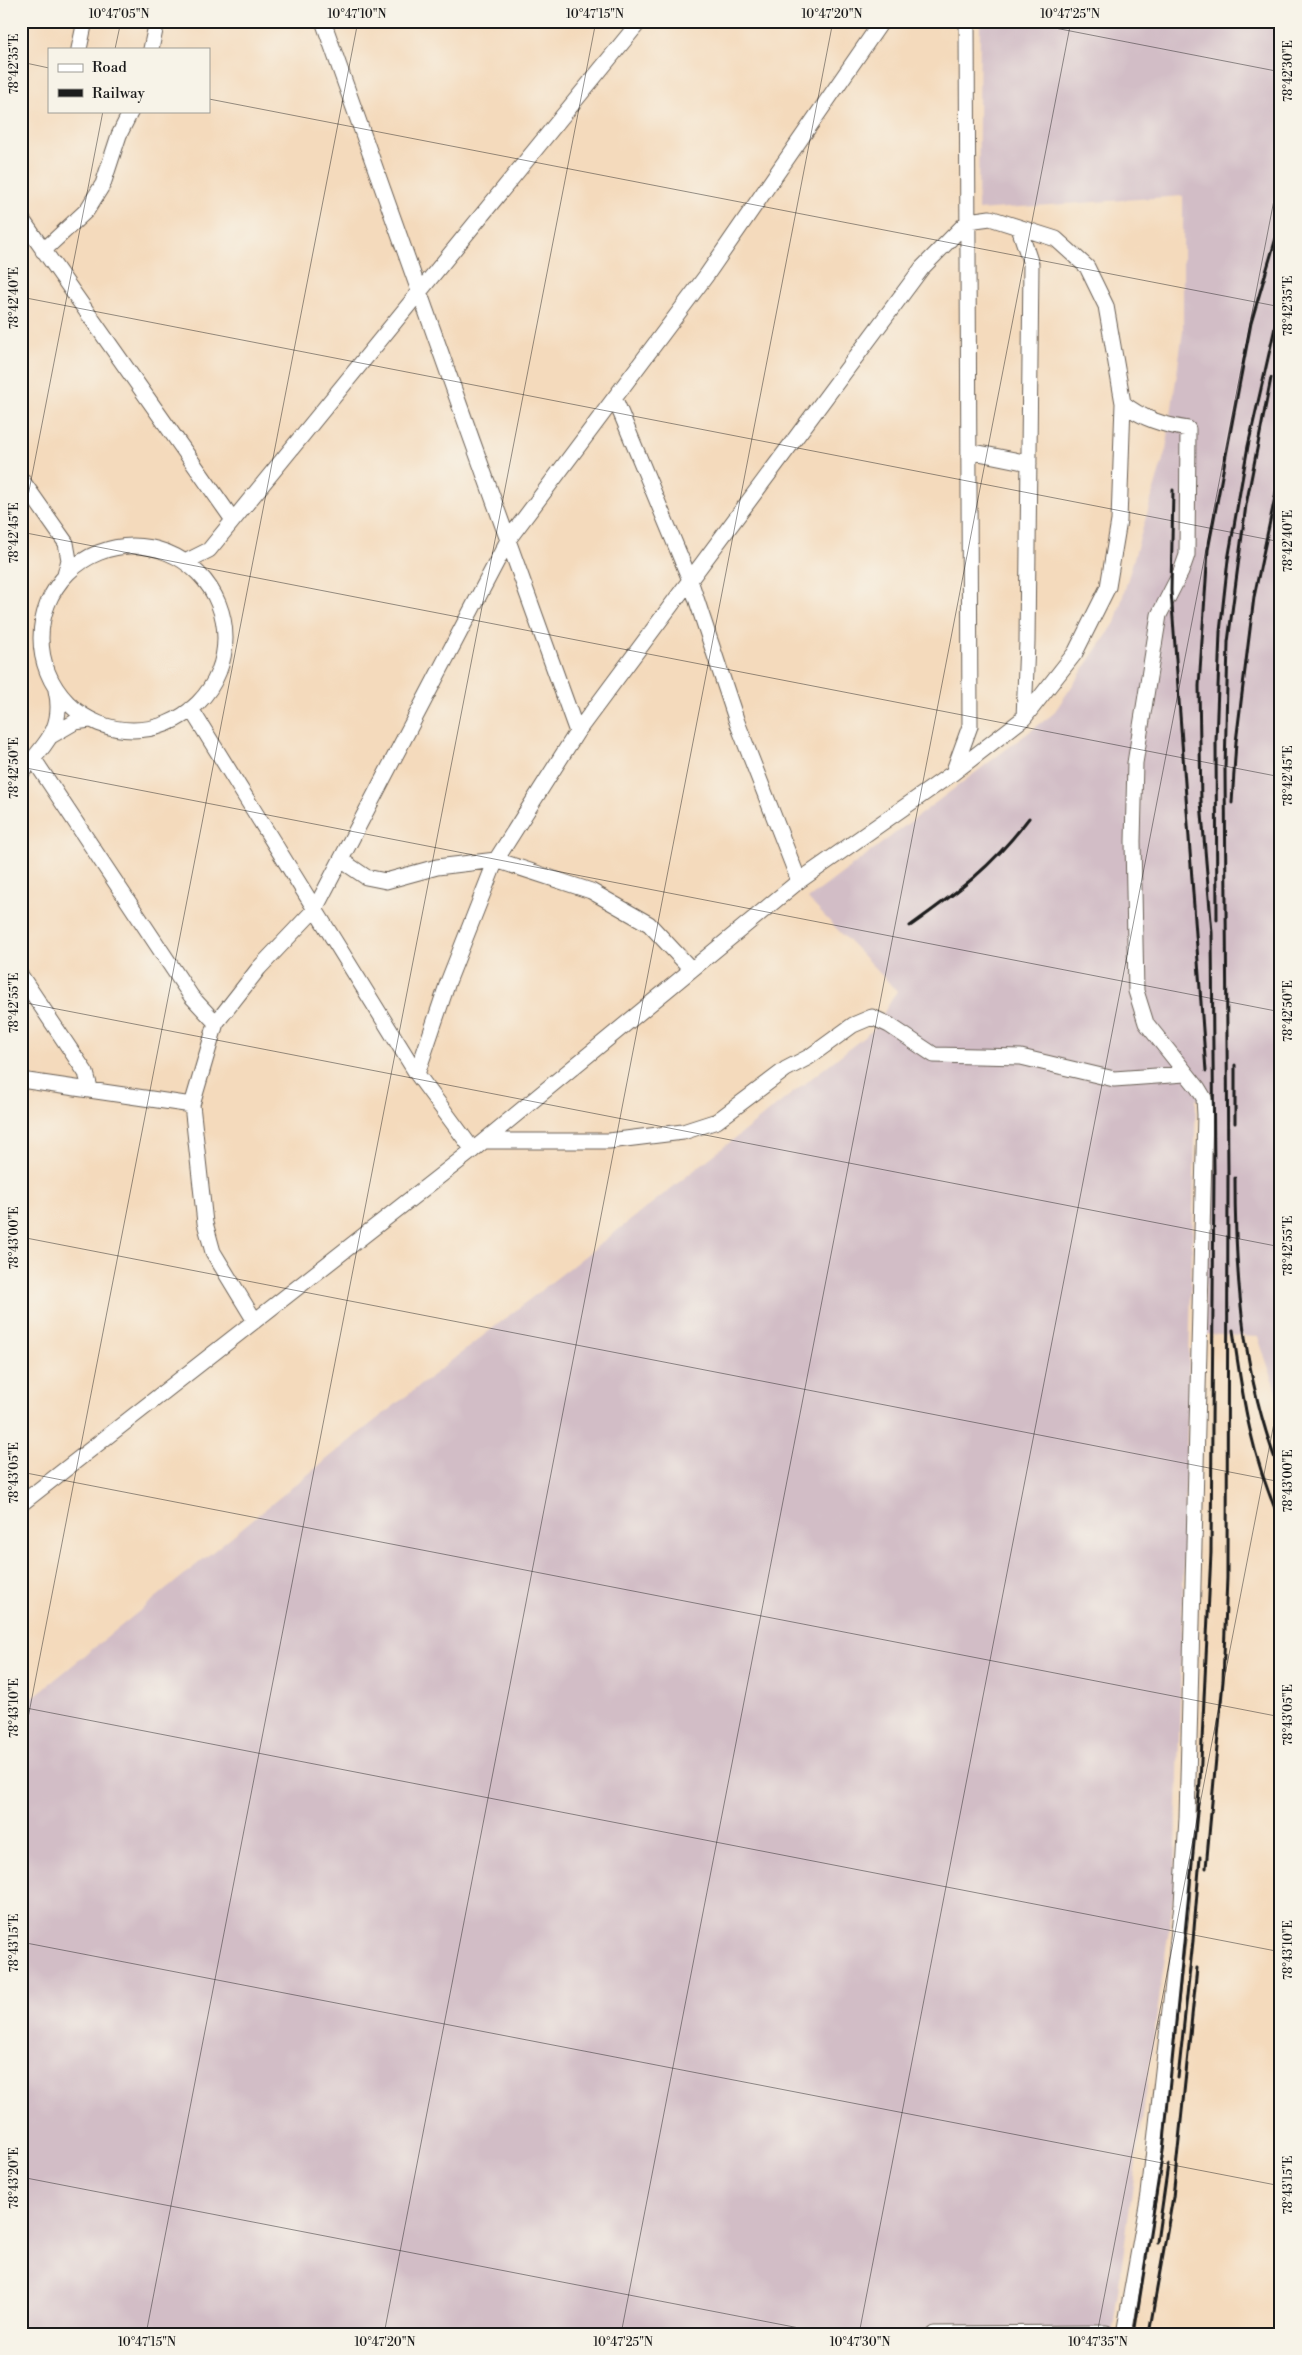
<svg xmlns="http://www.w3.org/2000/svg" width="1302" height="2355" viewBox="0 0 1302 2355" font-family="'Libre Bodoni',serif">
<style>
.industrial{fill:#d2bdc6}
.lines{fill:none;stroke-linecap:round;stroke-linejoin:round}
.minor-casing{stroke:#685e54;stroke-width:17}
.minor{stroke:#fff;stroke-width:15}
.rail{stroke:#1c1c1c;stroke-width:3}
.ticks{fill:none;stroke:#1c1c1c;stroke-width:1;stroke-opacity:0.45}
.neatline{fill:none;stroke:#1c1c1c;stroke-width:2}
.ticks-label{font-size:12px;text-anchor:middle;fill:#1c1c1c}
</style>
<rect width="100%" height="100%" fill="#f7f3e8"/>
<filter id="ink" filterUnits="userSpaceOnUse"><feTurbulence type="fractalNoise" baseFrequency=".02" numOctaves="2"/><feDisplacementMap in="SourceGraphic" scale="10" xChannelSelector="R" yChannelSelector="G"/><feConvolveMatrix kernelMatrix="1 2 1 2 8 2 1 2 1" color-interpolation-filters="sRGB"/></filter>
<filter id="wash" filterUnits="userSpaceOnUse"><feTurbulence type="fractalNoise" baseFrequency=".0096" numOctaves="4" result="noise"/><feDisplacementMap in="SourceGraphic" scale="20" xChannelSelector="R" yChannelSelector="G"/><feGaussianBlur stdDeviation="1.12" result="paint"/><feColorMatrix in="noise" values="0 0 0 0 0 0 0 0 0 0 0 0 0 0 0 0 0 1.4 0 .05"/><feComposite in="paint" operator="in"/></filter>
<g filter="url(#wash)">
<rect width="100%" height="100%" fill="#f4dabc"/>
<!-- industrial -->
<path class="industrial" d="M980 21H1281V1404L1258 1337 1204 1334 1207 1102 1196 1099 1175 1886 1112 2334H21V1707L363 1430 873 1030 897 991 808 899 1053 714 1115 623 1166 449 1183 331V196L978 210Z"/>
</g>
<g filter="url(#ink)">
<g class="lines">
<!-- minor casing -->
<g class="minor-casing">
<path id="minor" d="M323 21C406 259 492 495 577 732
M79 49 85 21
M151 49 157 21
M21 218 233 520
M1019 228 1031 264 1027 642 1024 718
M43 251 87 210 103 184 119 135 131 111
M615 399 690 580 737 722 799 881
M969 451 1029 463
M21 479 66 543 69 560 65 575
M41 638a92 92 0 1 1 184 0a92 92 0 1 1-184 0Z
M185 562 209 550 640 21
M191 709 417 1074 473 1150
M51 736 75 722 90 720
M33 758 191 996 216 1023
M21 773C44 745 65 729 56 690
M953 773 1024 718 1075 653 1108 587 1119 521 1123 403
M341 860 366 877 386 881 437 867 496 860 591 891 649 924 691 969
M21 976 86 1073 90 1088
M417 1074 448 982 496 860 577 732 922 268 968 221 990 218 1056 239 1087 267 1106 306 1123 403C1142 419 1164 425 1188 429L1187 555 1181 572 1159 615 1135 763 1133 841 1136 991 1146 1023 1198 1088 1204 1098 1205 1115 1187 1818 1182 1904 1149 2194 1124 2334
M21 1080 192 1105
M485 1141H609L683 1132 717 1121 786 1069 809 1057 853 1025 872 1017 889 1025 934 1055 1021 1057 1114 1079 1185 1074
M255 1321 213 1252 205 1223 192 1105 216 1023 259 968 315 909 508 540 706 276 882 21
M21 1504 473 1150 799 881 953 773 970 726 967 21
M934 2334 1106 2333"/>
</g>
<!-- minor -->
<use href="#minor" class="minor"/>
<!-- rail -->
<path class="rail" d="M1173 490 1171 591 1206 1071
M1232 803 1236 742 1254 597 1281 469
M1217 920 1216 741 1220 632 1228 560 1248 446 1281 301
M910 926C959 891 992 867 1029 818
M1235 1065V1123
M1235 1178C1235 1282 1243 1377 1281 1475
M1233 1330C1243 1400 1251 1457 1281 1522
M1206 1868 1223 1681 1227 1577 1228 1174 1225 769 1228 642 1246 505 1271 378
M1178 2078 1193 1941 1200 1857
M1157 2242 1168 2165
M1134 2334 1163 2151 1188 1903 1200 1782 1211 1553 1214 1173 1212 933 1201 802 1199 686 1208 550 1251 323 1281 221
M1149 2334 1173 2197 1197 1968
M1279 2334 1281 2332"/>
</g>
</g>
<!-- ticks -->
<path class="ticks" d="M1019 21 1281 72M115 49 121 21M21 62 49 68M209 99 1281 307M21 297 1281 542M21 532 1281 777M21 532 103 111M21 767 1281 1012M21 1002 1281 1247M21 1237 1281 1482M21 1472 1281 1717M21 1707 1281 1952M21 1754 358 21M21 1942 1281 2186M21 2177 830 2334M146 2334 596 21M384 2334 833 21M621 2334 1071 21M859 2334 1281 164M1097 2334 1281 1387"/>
<!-- margin -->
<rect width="1302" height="2355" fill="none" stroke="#f7f3e8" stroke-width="55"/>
<!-- legend -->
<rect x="48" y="48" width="162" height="65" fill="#f7f3e8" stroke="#9f9d96"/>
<rect x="58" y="64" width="25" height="8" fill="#ffffff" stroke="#9f9d96"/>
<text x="92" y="72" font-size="15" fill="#1c1c1c">Road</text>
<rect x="58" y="89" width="25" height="8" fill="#1c1c1c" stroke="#9f9d96"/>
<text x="92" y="98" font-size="15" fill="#1c1c1c">Railway</text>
<rect x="28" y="28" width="1246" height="2300" class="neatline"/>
<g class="ticks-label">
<text x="119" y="18">10°47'05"N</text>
<text x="357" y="18">10°47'10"N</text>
<text x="595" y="18">10°47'15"N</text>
<text x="832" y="18">10°47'20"N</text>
<text x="1070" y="18">10°47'25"N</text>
<text transform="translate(14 64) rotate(-90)" y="4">78°42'35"E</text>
<text transform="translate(1288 71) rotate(-90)" y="4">78°42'30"E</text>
<text transform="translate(14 298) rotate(-90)" y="4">78°42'40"E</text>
<text transform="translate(1288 306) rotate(-90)" y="4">78°42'35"E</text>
<text transform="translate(14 533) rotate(-90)" y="4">78°42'45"E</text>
<text transform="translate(1288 541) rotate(-90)" y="4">78°42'40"E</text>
<text transform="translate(14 768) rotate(-90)" y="4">78°42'50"E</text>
<text transform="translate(1288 776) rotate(-90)" y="4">78°42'45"E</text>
<text transform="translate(14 1003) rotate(-90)" y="4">78°42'55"E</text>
<text transform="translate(1288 1011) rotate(-90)" y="4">78°42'50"E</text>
<text transform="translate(14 1238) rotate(-90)" y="4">78°43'00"E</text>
<text transform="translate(1288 1246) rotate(-90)" y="4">78°42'55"E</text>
<text transform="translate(14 1473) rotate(-90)" y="4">78°43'05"E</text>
<text transform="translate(1288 1481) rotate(-90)" y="4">78°43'00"E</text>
<text transform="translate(14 1708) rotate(-90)" y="4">78°43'10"E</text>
<text transform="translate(1288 1715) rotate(-90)" y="4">78°43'05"E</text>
<text transform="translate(14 1943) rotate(-90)" y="4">78°43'15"E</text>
<text transform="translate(1288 1950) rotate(-90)" y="4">78°43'10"E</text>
<text transform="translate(14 2178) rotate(-90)" y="4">78°43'20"E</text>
<text transform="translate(1288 2185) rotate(-90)" y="4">78°43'15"E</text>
<text x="147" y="2346">10°47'15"N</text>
<text x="385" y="2346">10°47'20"N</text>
<text x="623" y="2346">10°47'25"N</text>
<text x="860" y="2346">10°47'30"N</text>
<text x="1098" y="2346">10°47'35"N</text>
</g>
</svg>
